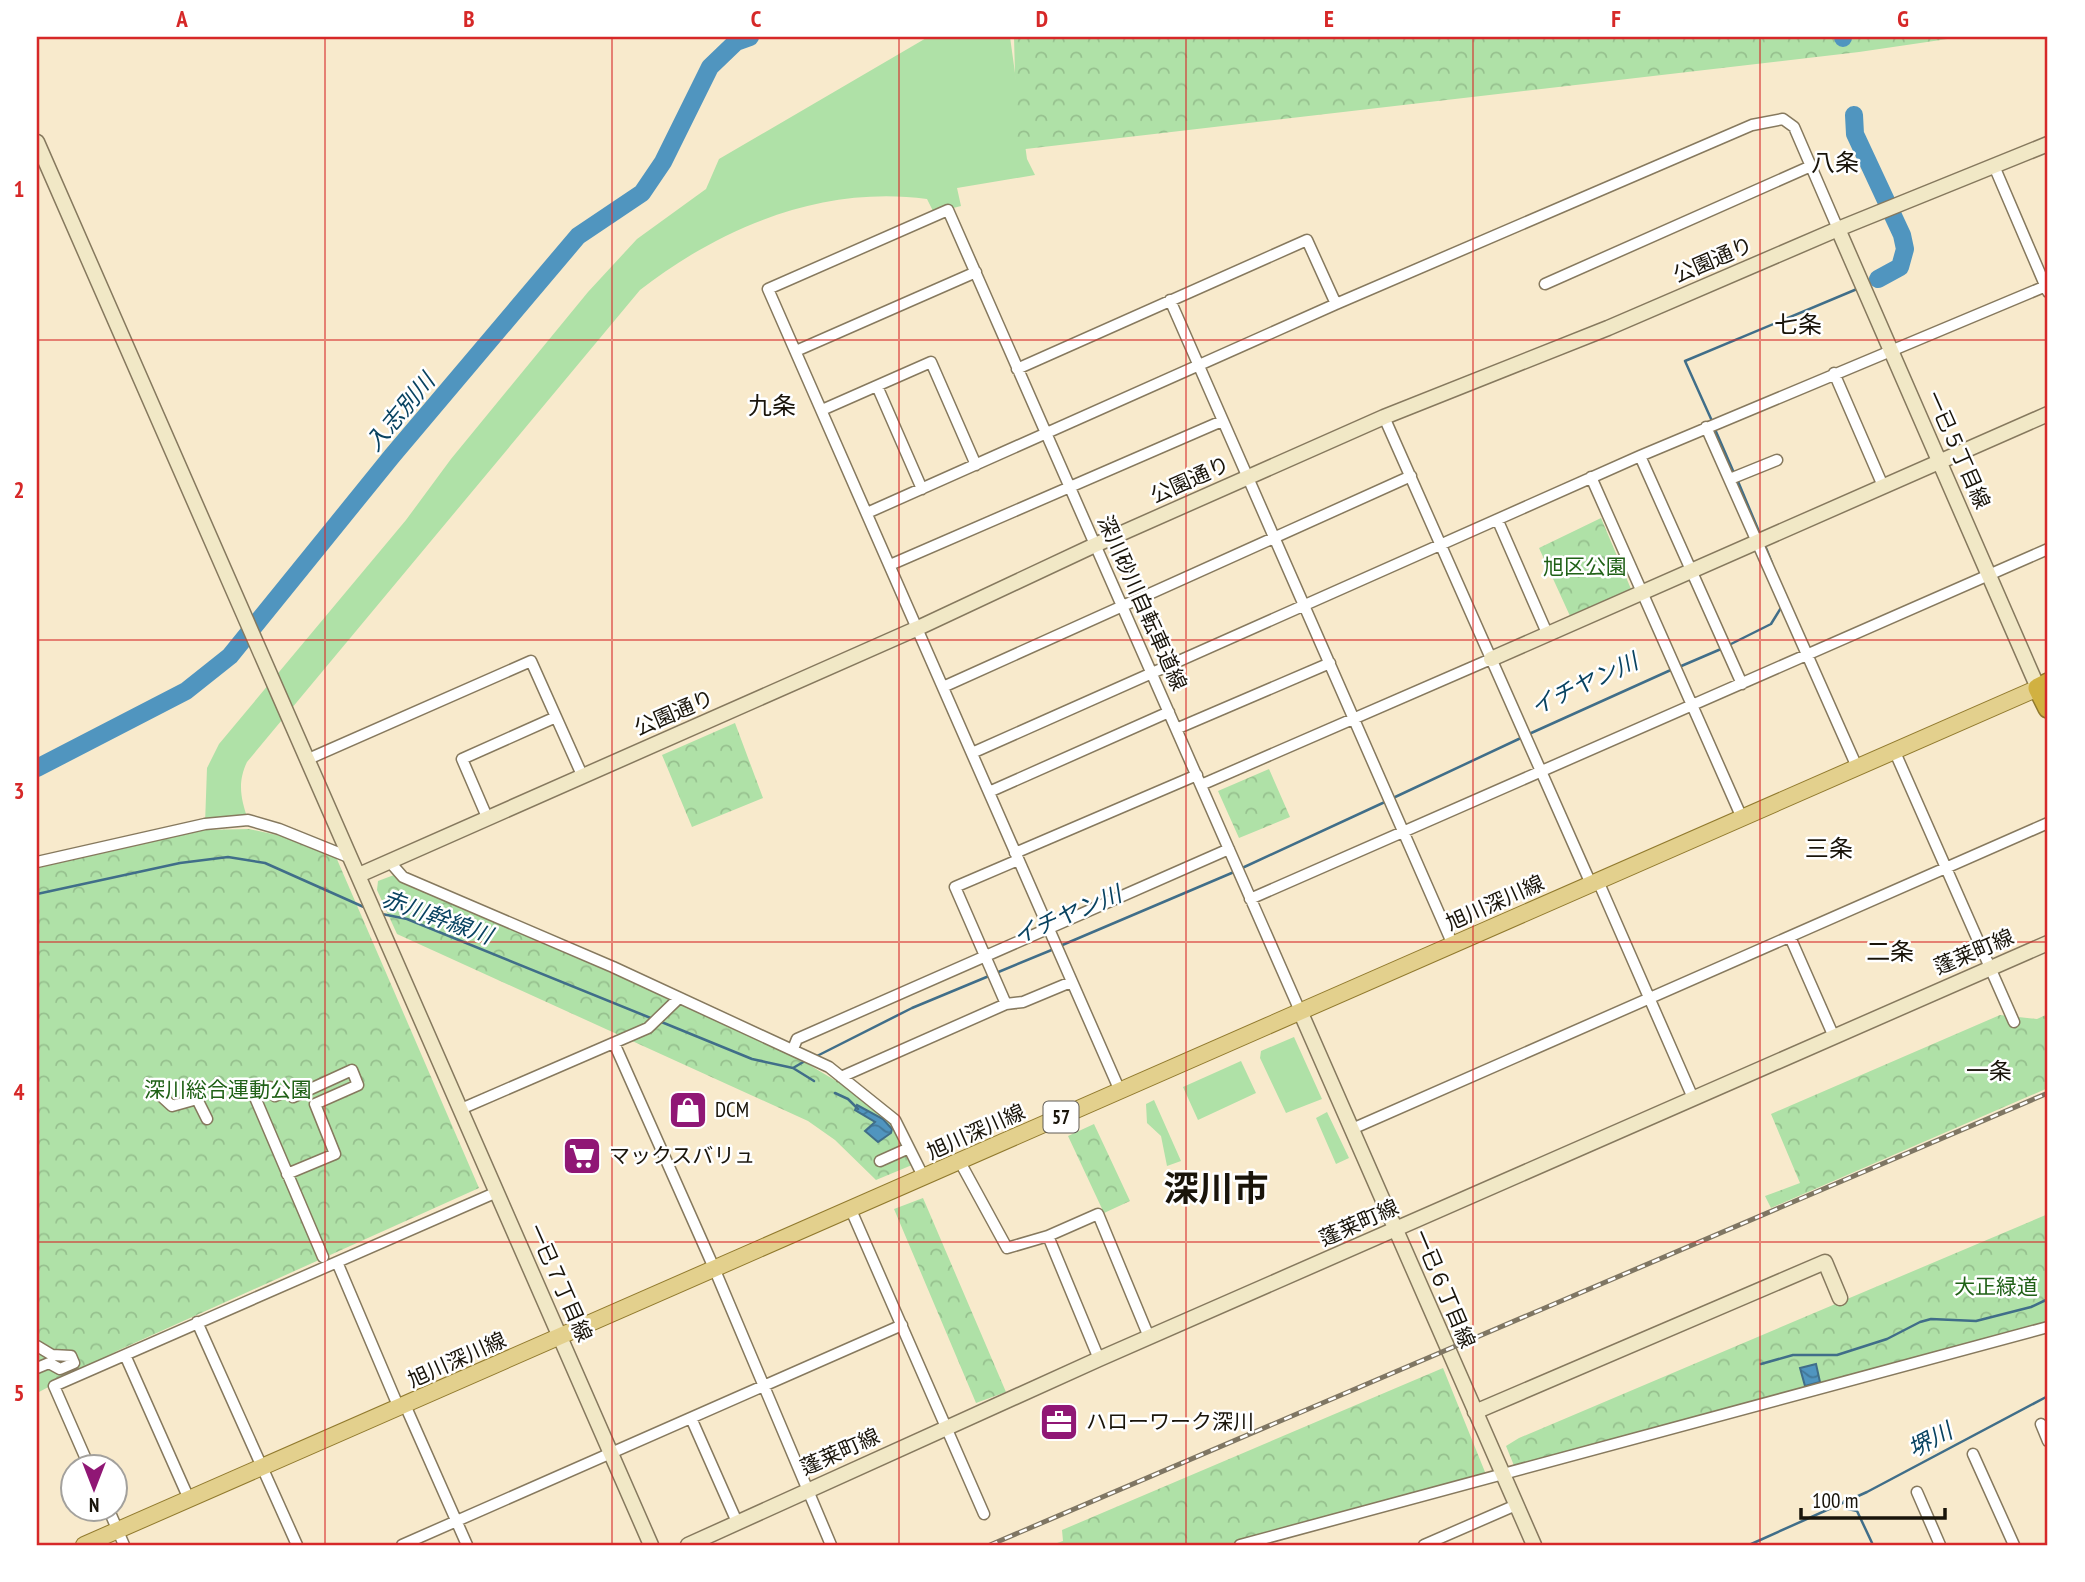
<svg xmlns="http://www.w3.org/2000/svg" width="2085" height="1582" viewBox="0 0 2085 1582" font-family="'PT Sans Narrow','Noto Sans JP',sans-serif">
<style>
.grass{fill:#afe1a7}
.park{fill:url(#park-crowns)}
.water{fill:url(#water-waves);stroke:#406e89;stroke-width:2}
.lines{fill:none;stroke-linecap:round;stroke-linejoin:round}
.stream{stroke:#406e89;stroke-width:2.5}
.river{stroke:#5095bf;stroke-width:18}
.street-casing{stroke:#86795e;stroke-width:13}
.secondary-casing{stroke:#86795e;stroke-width:17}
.primary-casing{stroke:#917a2e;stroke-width:18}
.highway-casing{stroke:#917a2e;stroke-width:22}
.street{stroke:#fff;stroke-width:10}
.secondary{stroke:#f1e8c6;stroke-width:14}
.primary{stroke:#e3d08d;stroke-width:16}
.highway{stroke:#d1b141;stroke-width:19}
.rail-casing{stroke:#7f7663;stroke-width:5}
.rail{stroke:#fff;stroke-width:2.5;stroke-dasharray:8;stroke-linecap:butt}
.grid{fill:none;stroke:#d62828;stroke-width:2;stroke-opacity:0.55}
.labels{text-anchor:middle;stroke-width:5;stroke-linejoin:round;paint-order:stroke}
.shield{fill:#fff;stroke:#5e5a54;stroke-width:2}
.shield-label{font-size:19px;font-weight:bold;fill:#19140a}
.street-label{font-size:21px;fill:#19140a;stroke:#fff}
.park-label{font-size:21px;fill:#206117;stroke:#fff}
.poi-label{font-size:21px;fill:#19140a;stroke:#fff;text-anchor:start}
.water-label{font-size:23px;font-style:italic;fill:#094361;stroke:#fff}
.neighbourhood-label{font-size:23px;fill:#19140a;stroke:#fff}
.quarter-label{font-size:24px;fill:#19140a;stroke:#fff}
.town-label{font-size:35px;font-weight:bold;fill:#19140a;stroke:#fff}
.neatline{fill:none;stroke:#d62828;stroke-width:2.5}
.grid-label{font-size:23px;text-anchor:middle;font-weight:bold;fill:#d62828}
</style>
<defs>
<pattern id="park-crowns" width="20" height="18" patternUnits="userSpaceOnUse" patternTransform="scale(1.75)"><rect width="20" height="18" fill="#afe1a7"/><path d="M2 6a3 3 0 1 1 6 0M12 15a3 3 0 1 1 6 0" fill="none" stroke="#96c08e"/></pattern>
<pattern id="water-waves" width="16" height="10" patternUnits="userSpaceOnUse" patternTransform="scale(1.75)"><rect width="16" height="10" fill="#5095bf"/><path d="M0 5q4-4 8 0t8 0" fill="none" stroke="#427899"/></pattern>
</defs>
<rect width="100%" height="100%" fill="#f8eacc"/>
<!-- grass -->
<path class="grass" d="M928 37H1010L1027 159 1035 175 957 188 961 206 934 213 927 199C822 185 721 227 640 290L247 762C237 783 241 799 248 820L205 824 207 768 219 744 406 520 451 459 588 292 637 239 706 189 719 159Z
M1294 1037 1322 1099 1286 1113 1260 1058 1261 1051Z
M1241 1061 1256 1093 1198 1120 1183 1087Z
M1154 1100 1181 1161 1167 1166 1161 1136 1147 1123 1146 1104Z
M1327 1112 1349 1158 1336 1164 1316 1118Z"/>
<!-- park -->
<path class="park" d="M1014 37H1961L1859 52 1017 150Z
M1601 518 1631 589 1570 616 1539 548Z
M735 723 763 798 692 827 662 755Z
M1269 769 1290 817 1239 838 1218 791Z
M249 829 295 839 336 857 479 1188 119 1350 37 1393V868L204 830Z
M394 875 791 1054 848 1088 892 1120 912 1165 876 1180 835 1140 808 1121 397 934 377 890 378 881Z
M2048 1014V1088L1771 1208 1765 1196 1800 1183 1771 1114 2000 1015 2037 1019Z
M1094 1124 1130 1201 1104 1213 1068 1136Z
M923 1198 1006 1392 976 1403 894 1209Z
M2048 1214V1321L1515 1468 1506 1446 1519 1438Z
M1443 1368 1487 1477 1228 1545H1051L1063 1541 1062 1530Z"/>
<!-- water -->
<path class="water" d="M857 1105 883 1119 892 1129 891 1133 878 1142 865 1131 875 1122 855 1110Z
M1816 1364 1820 1382 1805 1386 1800 1368Z"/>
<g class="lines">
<!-- stream -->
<path class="stream" d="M1867 284 1878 279
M1712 421 1685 361 1857 289
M1714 427 1734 473
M1737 479 1760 534
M1764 543 1772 563
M1727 646 1771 624 1782 606
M1679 667 1721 649
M1529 734 1673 669
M1393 798 1523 737
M1240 869 1387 801
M37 894 180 863 228 857 265 863 366 908
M382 914 407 919 653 1019
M1060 946 1234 872
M996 973 1054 949
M659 1021 752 1059 793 1068 814 1081
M815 1057 912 1008 989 976
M793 1068 805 1061
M835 1093 848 1099 858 1109
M1761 1364 1793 1355H1837L1887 1339 1920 1322 1931 1319 1976 1321 2031 1307 2048 1299
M1844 1501 1848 1509 1857 1511 1873 1545
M1749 1545 1867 1492 2048 1396"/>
<!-- river -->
<path class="river" d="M1843 37V38
M1854 115 1855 134 1902 235 1905 249 1900 267 1878 279
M37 768 186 691 230 656 392 456 578 236 642 193 663 162 710 67 736 42 750 37"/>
<!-- street casing -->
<g class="street-casing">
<path id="street" d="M1994 166 2048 292
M1545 284 1811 166
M1170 300 1453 945
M796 351 976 272
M1017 369 1307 240 1336 304
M1834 373 1883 486
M877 386 922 489
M822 410 931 362 976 465
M1384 417 1591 884
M1706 427 1857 767
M1640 456 1742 684
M1591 477 1742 818
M1730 479 1777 460
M867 513 1336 304 1752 125 1783 119 1794 127 1838 229
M1498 521 1547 633
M890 565 1222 421
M943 687 1411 476
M1176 729 1330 663
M1894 750 2014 1022
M972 753 1640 456 2046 286
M306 760 531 661 582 775
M1201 785 1491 659
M989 792 1169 712
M487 817 462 759 556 717
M1015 853 1197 775
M389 861 403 877 613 967 829 1067 895 1120 924 1178
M37 862 205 824 248 820 279 829 351 858
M1598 881 1693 1098
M1250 899 2048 549
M1790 937 1834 1037
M1006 1004 955 887 1018 860
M614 1043 714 1268 831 1545
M793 1049 797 1039 1229 849
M841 1077 1006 1004 1023 1002 1071 982
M1120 1091 768 289 948 210 1300 1011
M160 1095 172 1106 197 1099 207 1119
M461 1109 648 1028 679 998
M1352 1129 2048 823
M880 1161 909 1148
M960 1162 1007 1248 1048 1236 1099 1359
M287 1174 335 1154 315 1104 358 1085 352 1070 293 1097 289 1090 275 1096 270 1087 254 1095 323 1257
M851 1210 984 1514
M1048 1236 1098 1214 1149 1337
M337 1262 399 1408
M197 1322 297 1545
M37 1346 52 1355 71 1356 74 1363 60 1369 49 1363 37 1368
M125 1355 189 1499
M405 1405 467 1545
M691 1418 737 1522
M2041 1424 2048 1441
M1973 1454 2014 1545
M89 1466 54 1386 497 1192
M1917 1492 1940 1545
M108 1508 124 1545
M402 1545 902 1325
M1240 1545 2048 1327
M1424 1545 1516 1505"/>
</g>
<!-- secondary casing -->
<g class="secondary-casing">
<path id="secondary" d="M37 142 651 1545
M1838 229 2038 688
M1491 659 2048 414
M359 875 918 628 1095 545 1384 417 1608 328 1838 229 2048 144
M1300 1011 1534 1545
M1475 1412 1825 1262 1840 1298
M688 1545 1099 1359 2048 943"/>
</g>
<!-- primary casing -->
<g class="primary-casing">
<path id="primary" d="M84 1545 2038 688"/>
</g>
<!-- highway casing -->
<g class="highway-casing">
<path id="highway" d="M2048 683 2038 688 2048 708"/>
</g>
<!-- street -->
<use href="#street" class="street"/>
<!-- secondary -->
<use href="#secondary" class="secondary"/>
<!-- primary -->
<use href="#primary" class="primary"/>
<!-- highway -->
<use href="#highway" class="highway"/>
<!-- rail casing -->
<g class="rail-casing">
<path id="rail" d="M990 1545 2048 1093"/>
</g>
<!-- rail -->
<use href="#rail" class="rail"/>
</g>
<!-- grid -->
<path class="grid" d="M325 37V1545M612 37V1545M899 37V1545M1186 37V1545M1473 37V1545M1760 37V1545M37 340H2048M37 640H2048M37 942H2048M37 1242H2048"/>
<!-- icons -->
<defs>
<g id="shop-square" transform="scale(2.0125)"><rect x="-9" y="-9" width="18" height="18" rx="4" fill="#901775" stroke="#fff"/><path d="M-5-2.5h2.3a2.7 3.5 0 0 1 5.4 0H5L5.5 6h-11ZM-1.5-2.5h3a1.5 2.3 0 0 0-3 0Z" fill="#fff"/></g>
<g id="supermarket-square" transform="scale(2.0125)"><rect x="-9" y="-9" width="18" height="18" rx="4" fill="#901775" stroke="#fff"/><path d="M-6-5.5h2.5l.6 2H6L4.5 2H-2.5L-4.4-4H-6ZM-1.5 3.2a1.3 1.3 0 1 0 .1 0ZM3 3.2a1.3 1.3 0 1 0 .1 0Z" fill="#fff"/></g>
<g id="office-square" transform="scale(2.0125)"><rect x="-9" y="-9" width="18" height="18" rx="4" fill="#901775" stroke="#fff"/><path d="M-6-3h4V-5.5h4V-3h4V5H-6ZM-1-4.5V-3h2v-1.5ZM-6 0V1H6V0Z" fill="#fff"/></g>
</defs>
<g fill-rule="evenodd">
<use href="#shop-square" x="688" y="1110"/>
<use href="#supermarket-square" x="582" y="1156"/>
<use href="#office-square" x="1059" y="1422"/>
</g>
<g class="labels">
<!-- shield labels -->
<rect class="shield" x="1043.5" y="1101.5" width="35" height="31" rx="5"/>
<g class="shield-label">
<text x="1061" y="1124">57</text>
</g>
<!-- street labels -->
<g class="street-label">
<text transform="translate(1713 260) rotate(-23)" y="7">公園通り</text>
<text transform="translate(1958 450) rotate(66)" y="7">一已５丁目線</text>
<text transform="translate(1190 480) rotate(-24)" y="7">公園通り</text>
<text transform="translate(1142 603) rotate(66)" y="7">深川砂川自転車道線</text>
<text transform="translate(674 713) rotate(-23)" y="7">公園通り</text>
<text transform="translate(1495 903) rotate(-24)" y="7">旭川深川線</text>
<text transform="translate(1974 952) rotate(-23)" y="7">蓬莱町線</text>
<text transform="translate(976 1132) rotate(-24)" y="7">旭川深川線</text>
<text transform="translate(1359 1223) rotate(-24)" y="7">蓬莱町線</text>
<text transform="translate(560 1283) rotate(66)" y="7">一已７丁目線</text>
<text transform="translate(1444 1289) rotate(67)" y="7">一已６丁目線</text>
<text transform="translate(457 1360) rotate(-24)" y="7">旭川深川線</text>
<text transform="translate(840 1452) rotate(-24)" y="7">蓬莱町線</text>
</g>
<!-- park labels -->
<g class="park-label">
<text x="1585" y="574">旭区公園</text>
<text x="228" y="1097">深川総合運動公園</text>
<text x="1996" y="1294">大正緑道</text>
</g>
<!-- poi labels -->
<g class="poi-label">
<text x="715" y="1117">DCM</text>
<text x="609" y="1163">マックスバリュ</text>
<text x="1086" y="1429">ハローワーク深川</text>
</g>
<!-- water labels -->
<g class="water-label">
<text transform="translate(400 412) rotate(-50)" y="8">入志別川</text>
<text transform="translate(1584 684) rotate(-25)" y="8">イチヤン川</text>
<text transform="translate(1067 915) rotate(-23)" y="8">イチヤン川</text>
<text transform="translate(437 917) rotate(20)" y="8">赤川幹線川</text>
<text transform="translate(1930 1440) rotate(-28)" y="8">堺川</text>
</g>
<!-- neighbourhood labels -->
<g class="neighbourhood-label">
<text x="1989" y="1079">一条</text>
</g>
<!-- quarter labels -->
<g class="quarter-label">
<text x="1835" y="171">八条</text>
<text x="1798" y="333">七条</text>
<text x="772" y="414">九条</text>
<text x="1829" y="857">三条</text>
<text x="1890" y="960">二条</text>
</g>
<!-- town labels -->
<g class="town-label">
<text x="1216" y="1201">深川市</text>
</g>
</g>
<!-- border -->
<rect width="2085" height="1582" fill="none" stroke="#ffffff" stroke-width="77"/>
<!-- north arrow -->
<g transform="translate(94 1488) rotate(180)"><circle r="33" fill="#ffffff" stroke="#a3a19d" stroke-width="2"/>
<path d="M0-5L12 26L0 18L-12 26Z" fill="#901775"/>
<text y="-10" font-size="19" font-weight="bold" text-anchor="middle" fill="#19140a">N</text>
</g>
<!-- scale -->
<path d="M1801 1508v10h144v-10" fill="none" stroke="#19140a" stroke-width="3.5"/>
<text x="1812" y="1508" font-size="21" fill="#19140a" stroke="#ffffff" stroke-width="5" paint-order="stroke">100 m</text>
<rect x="38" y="38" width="2008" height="1506" class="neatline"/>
<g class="grid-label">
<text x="182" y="27">A</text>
<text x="469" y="27">B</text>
<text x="756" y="27">C</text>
<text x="1042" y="27">D</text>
<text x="1329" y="27">E</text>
<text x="1616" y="27">F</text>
<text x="1903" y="27">G</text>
<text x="19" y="197">1</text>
<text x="19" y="498">2</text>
<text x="19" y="799">3</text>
<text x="19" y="1100">4</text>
<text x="19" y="1401">5</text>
</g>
</svg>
